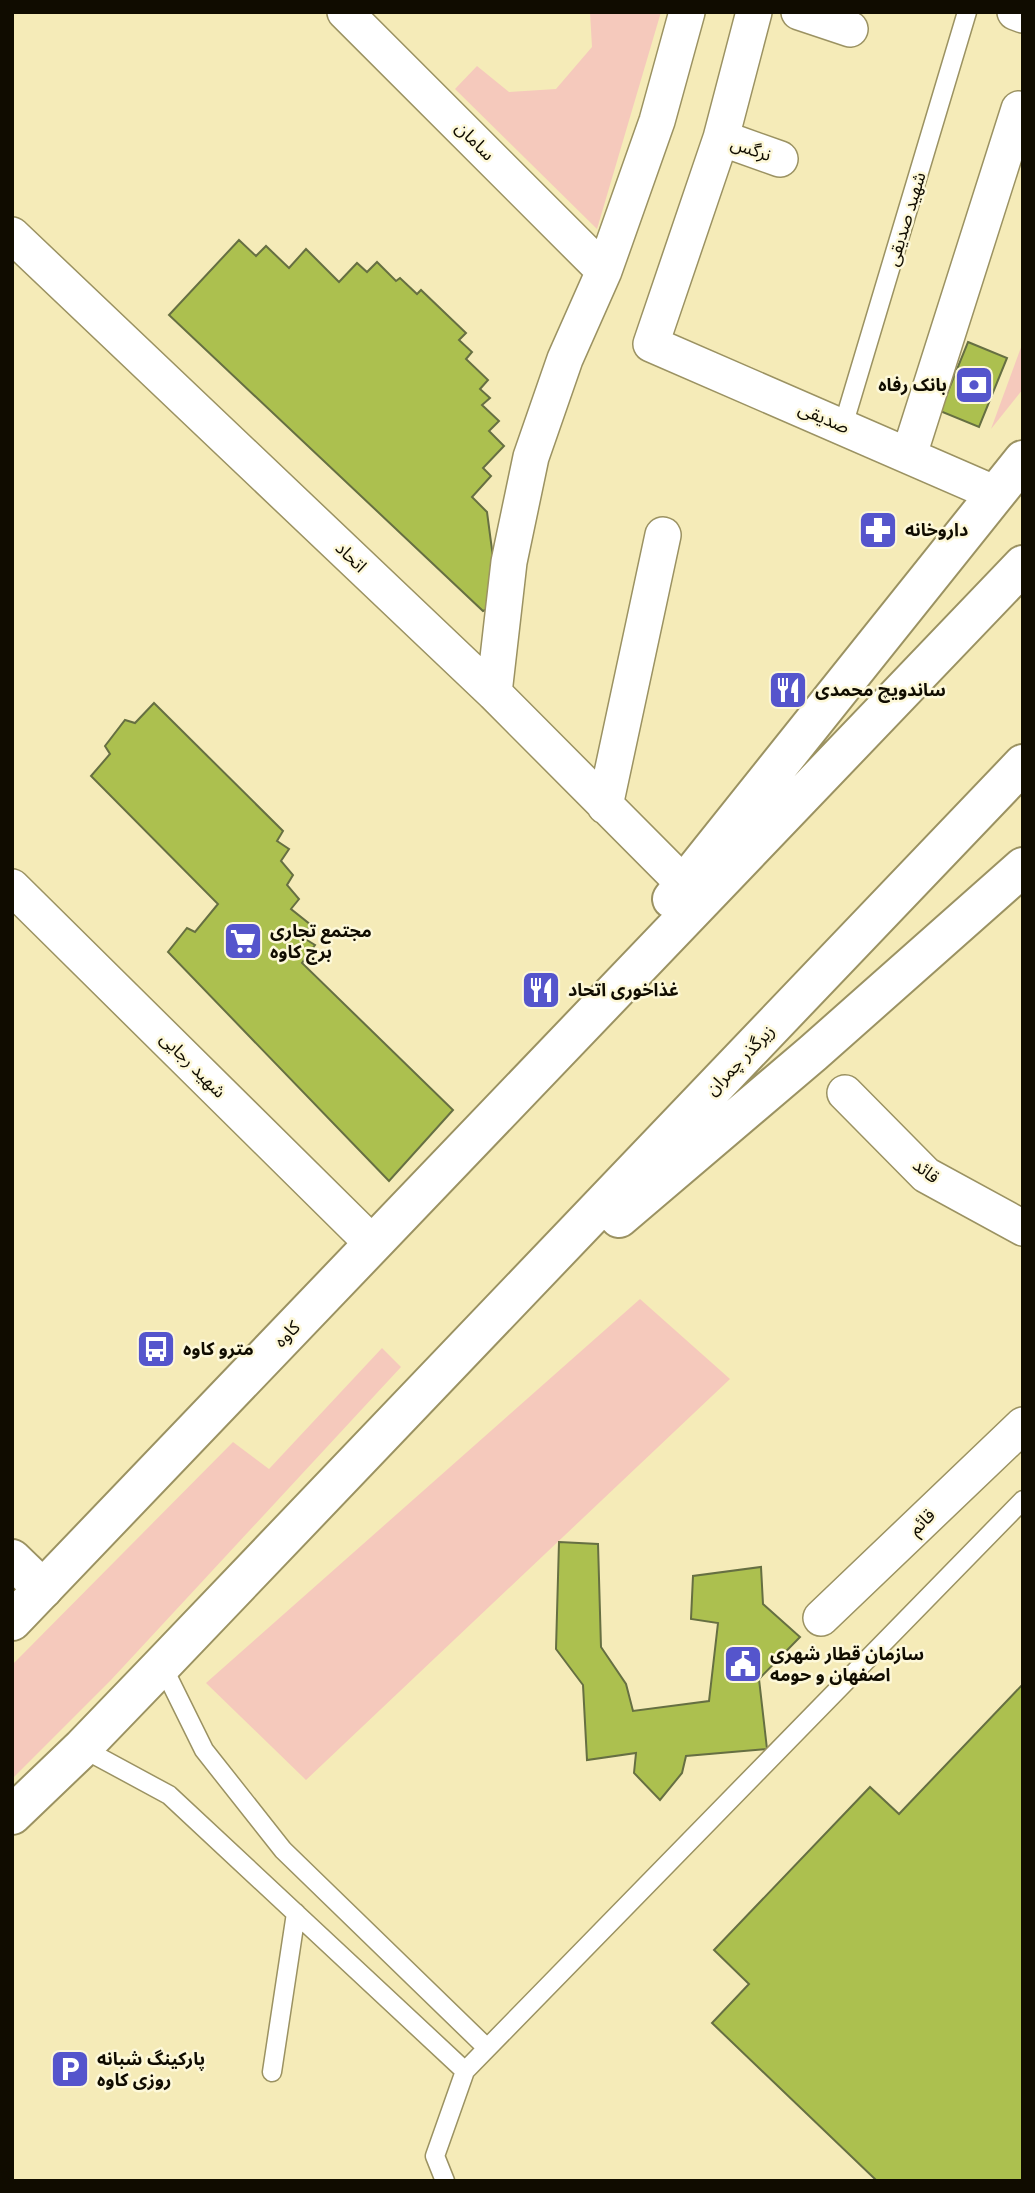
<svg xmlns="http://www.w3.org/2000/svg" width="1035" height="2193" viewBox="0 0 1035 2193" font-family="Roboto,'Noto Sans Arabic',sans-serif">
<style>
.green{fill:#f5c9bc}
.building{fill:#acc04f;stroke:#666f42;stroke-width:2}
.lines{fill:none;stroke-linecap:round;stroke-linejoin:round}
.service-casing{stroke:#9b9262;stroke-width:21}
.minor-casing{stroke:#9b9262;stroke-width:38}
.tertiary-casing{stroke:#9b9262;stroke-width:42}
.primary-casing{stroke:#9b9262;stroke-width:42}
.service{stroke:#fff;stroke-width:18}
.minor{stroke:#fff;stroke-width:35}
.tertiary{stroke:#fff;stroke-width:38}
.primary{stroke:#fff;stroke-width:38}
.labels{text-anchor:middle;stroke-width:5;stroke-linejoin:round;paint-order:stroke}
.street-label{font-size:18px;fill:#100c00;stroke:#fdf8d9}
.poi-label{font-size:18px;font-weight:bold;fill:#100c00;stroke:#fdf8d9;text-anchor:start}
</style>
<rect width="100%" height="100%" fill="#f5ebb8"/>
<!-- green -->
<path class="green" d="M590 12H661L597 229 455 89 477 66 509 92 556 89 592 47Z
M1023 342V389L991 429Z
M640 1299 730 1379 306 1780 206 1683Z
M382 1348 401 1367 111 1680 12 1779V1665L233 1442 269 1469Z"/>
<!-- building -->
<path class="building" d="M239 240 256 256 266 246 289 268 306 249 339 282 357 263 367 272 377 262 396 281 400 278 417 294 421 290 466 333 459 340 472 352 466 359 488 380 480 389 490 398 482 405 499 421 489 431 504 446 483 468 491 476 472 497 487 512 498 595 493 607 483 611 169 315Z
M968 342 1007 358 979 427 940 411Z
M154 703 283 831 277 841 289 849 281 861 293 875 287 885 299 899 291 909 311 925 302 937 315 945 302 963 453 1110 389 1181 168 952 187 928 195 932 218 904 91 776 110 754 105 746 125 720 135 723Z
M559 1542 598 1544 601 1647 626 1684 633 1711 709 1701 718 1623 691 1619 693 1576 761 1567 763 1604 800 1637 759 1679 767 1749 686 1756 682 1773 660 1800 634 1773 636 1753 587 1760 583 1685 556 1649Z
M1023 1684V2181H877L712 2023 749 1984 714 1950 870 1787 899 1814Z"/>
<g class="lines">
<!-- service casing -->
<g class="service-casing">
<path id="service" d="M843 426 967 12
M162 1665 204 1750 283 1850 487 2048
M82 1748 169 1795 465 2071
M272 2072 296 1913
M445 2181 435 2156 465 2071 1023 1500"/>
</g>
<!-- minor casing -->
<g class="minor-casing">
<path id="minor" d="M345 12 604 271
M754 12 721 138 651 344 996 494
M799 12 850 29
M1015 12 1023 15
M721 138 780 159
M12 235 494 693 684 884
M909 455 1019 109
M494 693 509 562 531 457 565 359 604 271 657 121 687 12
M605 806 663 535
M12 887 373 1244
M845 1093 926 1175 1023 1228
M821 1618 1023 1425"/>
</g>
<!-- tertiary casing -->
<g class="tertiary-casing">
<path id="tertiary" d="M12 1559 43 1589"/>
</g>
<!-- primary casing -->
<g class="primary-casing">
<path id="primary" d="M672 899 1023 460
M619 1218 813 1053 1023 867
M12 1621 1023 565
M12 1815 82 1748 162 1665 1023 764"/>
</g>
<!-- service -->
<use href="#service" class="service"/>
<!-- minor -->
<use href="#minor" class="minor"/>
<!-- tertiary -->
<use href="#tertiary" class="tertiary"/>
<!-- primary -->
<use href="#primary" class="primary"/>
</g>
<!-- icons -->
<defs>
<g id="bank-square" transform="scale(2.0125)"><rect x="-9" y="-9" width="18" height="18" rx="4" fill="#55c" stroke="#fdf8d9"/><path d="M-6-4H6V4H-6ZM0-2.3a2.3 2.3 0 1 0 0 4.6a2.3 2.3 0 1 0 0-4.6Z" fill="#fff"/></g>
<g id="pharmacy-square" transform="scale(2.0125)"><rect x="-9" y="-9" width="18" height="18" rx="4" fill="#55c" stroke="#fdf8d9"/><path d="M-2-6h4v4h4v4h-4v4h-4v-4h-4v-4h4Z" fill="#fff"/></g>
<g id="restaurant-square" transform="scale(2.0125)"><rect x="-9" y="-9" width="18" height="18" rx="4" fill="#55c" stroke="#fdf8d9"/><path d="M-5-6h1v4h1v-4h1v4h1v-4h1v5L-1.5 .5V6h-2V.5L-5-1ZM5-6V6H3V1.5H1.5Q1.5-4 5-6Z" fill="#fff"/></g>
<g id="supermarket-square" transform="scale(2.0125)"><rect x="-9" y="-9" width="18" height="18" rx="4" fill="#55c" stroke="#fdf8d9"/><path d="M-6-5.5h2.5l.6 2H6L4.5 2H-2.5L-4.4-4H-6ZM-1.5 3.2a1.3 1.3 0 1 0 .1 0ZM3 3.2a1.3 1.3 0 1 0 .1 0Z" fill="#fff"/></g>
<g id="bus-square" transform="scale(2.0125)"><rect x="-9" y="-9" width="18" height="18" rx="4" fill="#55c" stroke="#fdf8d9"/><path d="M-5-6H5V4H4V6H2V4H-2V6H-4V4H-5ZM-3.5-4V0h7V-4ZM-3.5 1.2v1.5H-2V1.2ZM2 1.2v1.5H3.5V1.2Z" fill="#fff"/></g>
<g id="civic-square" transform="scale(2.0125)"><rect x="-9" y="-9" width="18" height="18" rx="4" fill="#55c" stroke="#fdf8d9"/><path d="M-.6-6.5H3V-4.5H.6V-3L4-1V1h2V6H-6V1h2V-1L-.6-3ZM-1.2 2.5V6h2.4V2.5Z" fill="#fff"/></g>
<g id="parking-square" transform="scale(2.0125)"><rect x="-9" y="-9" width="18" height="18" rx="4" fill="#55c" stroke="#fdf8d9"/><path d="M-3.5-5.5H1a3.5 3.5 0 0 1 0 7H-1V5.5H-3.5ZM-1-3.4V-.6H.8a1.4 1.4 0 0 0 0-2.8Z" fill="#fff"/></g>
</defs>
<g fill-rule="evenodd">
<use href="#bank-square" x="974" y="385"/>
<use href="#pharmacy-square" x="878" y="530"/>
<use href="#restaurant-square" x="788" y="690"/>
<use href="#supermarket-square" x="243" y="941"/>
<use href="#restaurant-square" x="541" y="990"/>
<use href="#bus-square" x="156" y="1349"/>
<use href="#civic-square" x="743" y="1664"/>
<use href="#parking-square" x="70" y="2069"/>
</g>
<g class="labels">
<!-- street labels -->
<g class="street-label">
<text transform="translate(475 141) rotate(45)" y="6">سامان</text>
<text transform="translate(751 149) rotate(19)" y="6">نرگس</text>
<text transform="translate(906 219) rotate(-73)" y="6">شهید صدیقی</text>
<text transform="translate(824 418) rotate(23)" y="6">صدیقی</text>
<text transform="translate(351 557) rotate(44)" y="6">اتحاد</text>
<text transform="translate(740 1060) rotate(-46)" y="6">زیرگذر چمران</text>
<text transform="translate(193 1065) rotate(45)" y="6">شهید رجایی</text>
<text transform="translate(926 1171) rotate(38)" y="6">قائد</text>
<text transform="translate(287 1334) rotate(-46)" y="6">کاوه</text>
<text transform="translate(922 1522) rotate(-44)" y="6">قائم</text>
</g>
<!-- poi labels -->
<g class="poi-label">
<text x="947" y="391" text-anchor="end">بانک رفاه</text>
<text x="905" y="536">داروخانه</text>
<text x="815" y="696">ساندویچ محمدی</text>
<text x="270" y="937">مجتمع تجاری<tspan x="270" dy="21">برج کاوه</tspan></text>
<text x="568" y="996">غذاخوری اتحاد</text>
<text x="183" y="1355">مترو کاوه</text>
<text x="770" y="1660">سازمان قطار شهری<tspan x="770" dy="21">اصفهان و حومه</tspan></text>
<text x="97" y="2065">پارکینگ شبانه<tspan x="97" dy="21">روزی کاوه</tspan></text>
</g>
</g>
<!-- border -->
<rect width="1035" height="2193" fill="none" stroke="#100c00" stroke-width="28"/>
</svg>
